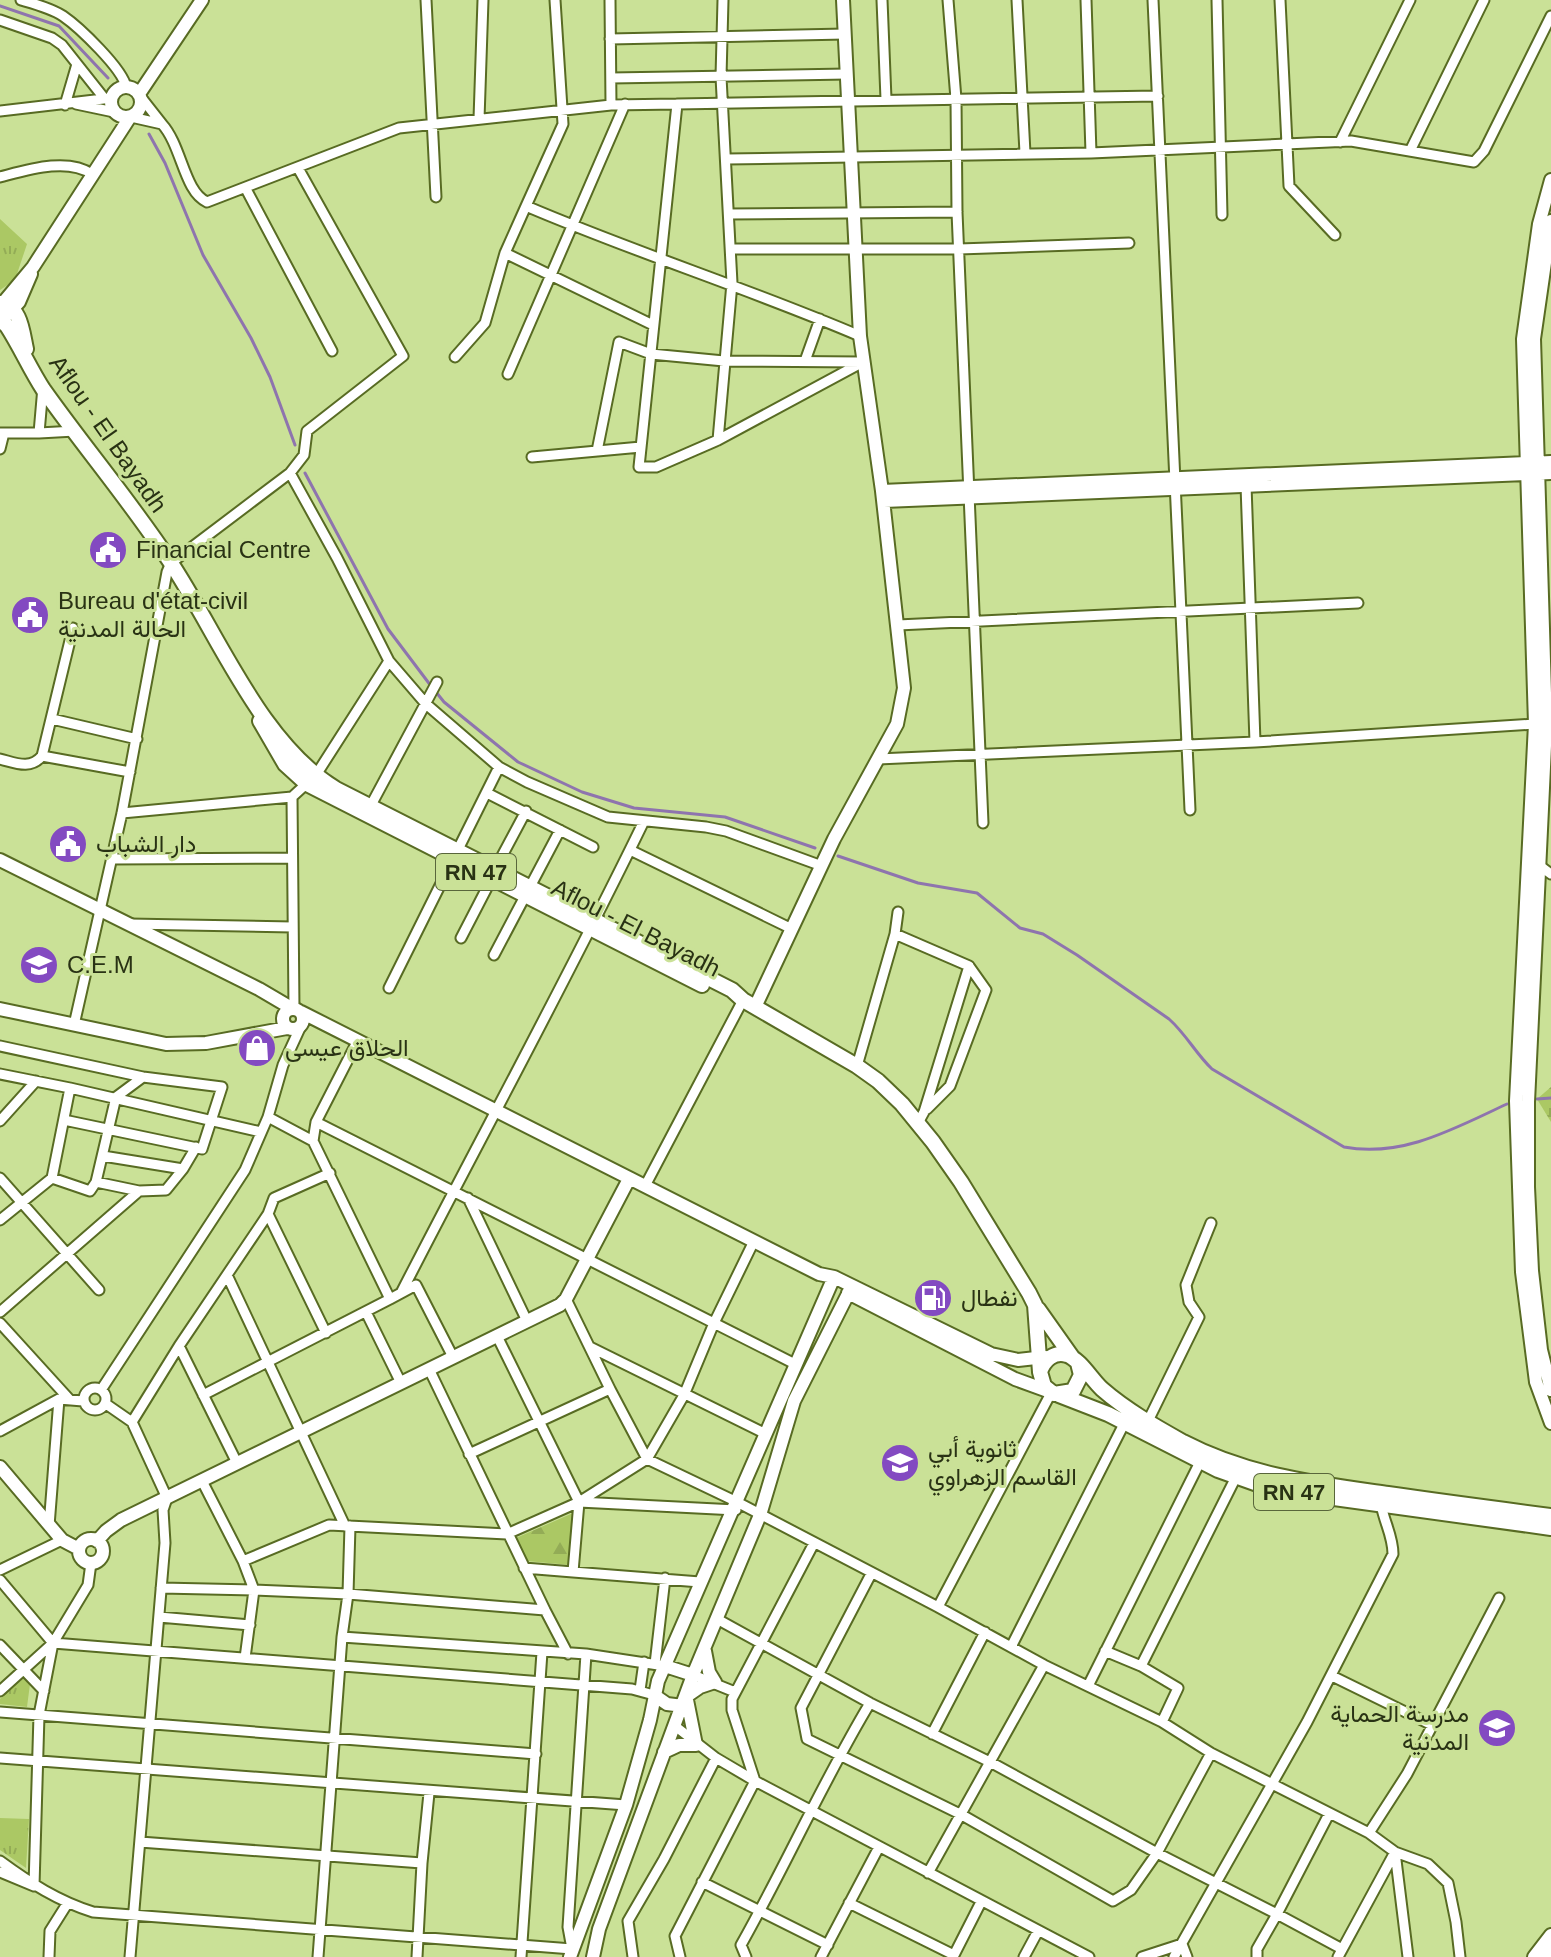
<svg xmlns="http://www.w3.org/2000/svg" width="1551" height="1957" viewBox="0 0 1551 1957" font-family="Arial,Vazirmatn,sans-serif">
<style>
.grass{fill:url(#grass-tufts)}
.forest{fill:url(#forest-firs)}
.wetland{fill:url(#wetland-marsh)}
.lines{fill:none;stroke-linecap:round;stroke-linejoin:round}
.stream{stroke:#8e74ae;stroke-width:3}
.street-casing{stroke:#586b23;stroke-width:13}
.secondary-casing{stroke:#586b23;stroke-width:16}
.primary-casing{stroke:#586b23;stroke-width:18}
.street{stroke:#fff;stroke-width:9}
.secondary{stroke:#fff;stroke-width:12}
.primary{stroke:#fff;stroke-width:14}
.labels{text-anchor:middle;stroke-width:6;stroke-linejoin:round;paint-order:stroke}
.shield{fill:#cae197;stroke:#59663b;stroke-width:2}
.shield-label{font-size:22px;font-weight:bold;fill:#293214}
.street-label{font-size:24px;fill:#293214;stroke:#cae197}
.poi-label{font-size:24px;fill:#293214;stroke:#cae197;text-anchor:start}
</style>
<defs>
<pattern id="grass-tufts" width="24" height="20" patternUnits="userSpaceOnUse" patternTransform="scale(2)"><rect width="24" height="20" fill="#abc864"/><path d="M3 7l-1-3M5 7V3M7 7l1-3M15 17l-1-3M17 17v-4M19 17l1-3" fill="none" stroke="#93ac56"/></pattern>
<pattern id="forest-firs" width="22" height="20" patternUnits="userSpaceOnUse" patternTransform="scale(2)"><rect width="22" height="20" fill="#abc864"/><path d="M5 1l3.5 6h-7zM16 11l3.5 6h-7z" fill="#93ac56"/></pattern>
<pattern id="wetland-marsh" width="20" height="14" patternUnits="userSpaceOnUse" patternTransform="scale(2)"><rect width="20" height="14" fill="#abc864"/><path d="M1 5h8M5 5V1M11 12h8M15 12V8" fill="none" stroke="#93ac56"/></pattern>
</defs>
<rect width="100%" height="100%" fill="#cae197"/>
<!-- grass -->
<path class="grass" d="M0 219 27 244 15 280 0 290Z
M22 1677 30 1684 27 1707 0 1704V1699Z
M0 1818 29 1819 26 1868 0 1850Z"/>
<!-- forest -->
<path class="forest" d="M573 1513 570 1565 527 1561 516 1538Z"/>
<!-- wetland -->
<path class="wetland" d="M1551 1087V1122L1537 1099Z"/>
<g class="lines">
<!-- stream -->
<path class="stream" d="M0 6 59 26 108 78
M149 134 165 163 203 255 251 338 270 377 295 445
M305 473 388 629 431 686
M436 692 444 702 518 762 582 792 634 808 725 817 815 848
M838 856 918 883 977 893 1020 928 1043 934 1077 955 1169 1019C1186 1034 1196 1054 1212 1069L1344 1147C1403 1158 1455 1128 1507 1104
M1537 1099 1551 1098"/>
<!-- street casing -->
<g class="street-casing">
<path id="street" d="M21 0C35 4 51 8 63 16 79 27 123 69 126 87
M426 0 436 197
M555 0 563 124 526 206C636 253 750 289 860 336
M882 0 886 99
M948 0 956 99 957 212 983 823
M1017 0 1025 153
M1086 0 1091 153
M1153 0 1190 810
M1217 0 1222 215
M1280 0 1289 186 1335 235
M0 20 52 38 62 45 104 98
M610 39 845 34
M611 78 847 74
M76 104 114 112
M677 104 1158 96
M65 105 77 64
M611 105 677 104 639 467H656L718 440 863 362
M0 111 112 98
M131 117 162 124 140 96
M479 119 483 0
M162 124C182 146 184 192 207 202L399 128 611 105 610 0
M1340 142 1410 0
M1410 151 1484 0
M727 159 1091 153 1351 141 1474 162 1484 151 1551 16
M0 177C27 170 67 157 92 174
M246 189 332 351
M729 214 957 212
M731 249H959L1129 243
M505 253 653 325
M455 357 485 323 505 253 526 206
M805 361 820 319
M508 374 625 104
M0 433H39L43 387
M39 433 75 431
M718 440 732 283 721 77 723 0
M0 449 4 433
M597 451 619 342 651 354 724 361 862 362
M532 457 641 447
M290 473 337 558 389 661 426 704 499 767 527 782 608 817 706 827 726 831 822 866
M1246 485 1255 742
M898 625 1358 603
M52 719 137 739
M42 756 130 772
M0 759C16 763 30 770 42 756L73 628
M878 759 1255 742 1535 724
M487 793 593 847
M370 807 437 682
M122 813 292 797
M630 850 792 929
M112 859 291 858
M1540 866 1551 874
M495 869 526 811
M129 924 292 927
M895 934 969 966 924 1112 918 1123
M461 938 491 880
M494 955 560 830
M389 988 499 767
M294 1009 292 797 316 775 389 661
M74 1025 122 813 167 572 171 563 290 473 304 455 307 431 403 356 298 168
M0 1046 143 1077 222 1087 202 1149 64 1120
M857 1066 895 934 898 912
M0 1074 70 1088
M927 1109 950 1086 986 990 969 966
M268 1117 313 1141 390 1299 416 1285 453 1357
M0 1121 36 1081
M316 1122 357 1042
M313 1141 316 1122 795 1364
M103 1156 183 1169 196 1147
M0 1178 99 1290
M96 1182 116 1097 143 1077
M645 1186 743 1000
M139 1191 166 1190 183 1169
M468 1198 527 1321
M268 1214 326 1333
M0 1220 52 1178 70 1088 261 1132
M227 1275 345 1526
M401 1293C482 1135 567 980 644 821
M0 1312 139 1191 96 1182 90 1191 52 1178
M366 1312 401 1383
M0 1323 70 1400
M497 1336 579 1502 573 1572 524 1568
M179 1346 237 1463
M590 1347 764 1433
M84 1399a11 11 0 1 1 22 0a11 11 0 1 1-22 0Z
M610 1389 647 1459 735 1501 938 1607
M101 1390 245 1170 268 1117 283 1065 300 1028
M1051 1393 938 1607 1044 1665 1162 1722 1211 1753 1369 1833 1395 1852 1428 1864 1448 1883 1456 1922 1460 1957
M203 1395 390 1299
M106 1404 132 1422 167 1498 163 1510 165 1543 130 1957
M1148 1421 1199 1317 1189 1302 1186 1285 1211 1223
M132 1422 179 1346 268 1214 274 1198 330 1173
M0 1431 59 1399
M469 1454 610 1389 566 1299
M202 1481 243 1561 254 1590 348 1594 545 1610 429 1369
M579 1502 736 1510
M49 1526 59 1399 83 1401
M243 1561 329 1525 507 1534 579 1502 647 1459 684 1395 714 1323 754 1241
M91 1563 88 1585 53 1643 632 1689 654 1695
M0 1570 62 1540
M573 1572 700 1582
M871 1574 801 1708 807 1739 962 1815 1113 1901 1131 1890 1157 1853 1211 1753
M0 1580 53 1643
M161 1588 254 1590 245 1658
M545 1610 568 1654
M159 1617 250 1625
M717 1619 870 1703 992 1763 1157 1853 1277 1914 1329 1814
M342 1637 586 1654 665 1666
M0 1645 44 1691
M1012 1645 1126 1420
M1105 1651 1141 1666 1178 1688 1162 1722
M655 1664 665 1578
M1141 1666 1236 1477
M693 1675 735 1692
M1332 1676 1432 1725
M1088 1686 1200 1462
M640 1690 644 1662
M0 1691 53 1643
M0 1712 536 1754
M675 1726 716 1758 755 1781 1089 1957
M932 1734 985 1632
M0 1758C208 1775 417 1790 626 1805
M1369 1833 1407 1774 1499 1598
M140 1842 422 1863
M0 1861C30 1883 58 1901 93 1912L572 1949 568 1927 586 1654
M0 1872 34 1886 39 1715 53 1643
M928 1873 1044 1665
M702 1882 828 1945
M849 1903 954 1955
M49 1957 50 1931 67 1904
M318 1957 342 1637 348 1594 350 1526
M417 1957 422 1863 429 1793
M521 1957 542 1652
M633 1957 628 1921 664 1859 716 1758
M680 1957 675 1936 755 1781 732 1710V1699L814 1543
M746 1957 741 1945C786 1865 823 1781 870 1703
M821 1957 879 1847
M953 1957 981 1902
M1024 1957 1038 1931
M1142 1957 1182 1944 1187 1957
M1174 1957 1307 1722 1393 1554C1393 1536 1384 1522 1381 1504
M1257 1957V1949L1277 1914 1342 1949
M1338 1957 1395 1852 1408 1957"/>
</g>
<!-- secondary casing -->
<g class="secondary-casing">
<path id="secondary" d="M111 102a15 15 0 1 1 30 0a15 15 0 1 1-30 0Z
M139 94 202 0
M1551 180 1539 224 1523 339 1535 724 1516 1101 1522 1272 1536 1382 1551 1423
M1551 221 1534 339 1546 725 1528 1102V1187L1532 1271 1541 1350 1551 1390
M6 316 19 302 31 274
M1 319 3 303 33 267 130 117
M882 491 1551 462
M884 501 1551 473
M0 860 259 989 293 1009
M755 1007 834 839 897 724 904 688 882 491 860 336 843 0
M283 1019a10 10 0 1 1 20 0a10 10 0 1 1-20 0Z
M0 1009 166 1044 206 1043 287 1028
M301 1012 819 1274 834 1277 991 1354 1018 1360 1045 1357
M848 1293 1015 1379 1048 1391
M0 1467 62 1540 79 1549
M79 1551a12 12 0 1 1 24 0a12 12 0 1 1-24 0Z
M97 1541 106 1531 121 1520 560 1305 566 1299 629 1179
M665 1666 693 1675
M654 1695 667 1704 683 1706
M687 1696 700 1687 715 1682 709 1672 705 1651
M664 1752 679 1745H696L687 1700
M570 1957 626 1805 650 1720 658 1681 834 1277
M593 1957 599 1929 693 1675 760 1515 794 1401 852 1286
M1534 1957 1551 1935
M1546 1957 1551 1950"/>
</g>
<!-- primary casing -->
<g class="primary-casing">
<path id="primary" d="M0 303C21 307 22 331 26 349
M0 319 7 326C20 346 30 369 43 389 84 447 130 501 169 560 218 633 259 742 336 789L732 990 743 1000 857 1066 878 1081 902 1104 933 1142 961 1182 1029 1293 1035 1305 1040 1372
M260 721 285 764 307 784 702 985
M1038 1309 1072 1357
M1078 1363 1081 1375 1073 1391 1054 1394 1044 1386 1040 1372C1044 1360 1054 1351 1067 1355 1081 1360 1091 1379 1102 1389 1126 1410 1156 1427 1183 1442 1248 1476 1317 1484 1388 1494 1443 1502 1497 1509 1551 1516
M1059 1395 1108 1414 1218 1470 1263 1486 1305 1494 1551 1528"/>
</g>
<!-- street -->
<use href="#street" class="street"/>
<!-- secondary -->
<use href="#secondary" class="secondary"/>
<!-- primary -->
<use href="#primary" class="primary"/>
</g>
<!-- icons -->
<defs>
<g id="civic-disc" transform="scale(2)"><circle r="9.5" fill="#834ac1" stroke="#cae197"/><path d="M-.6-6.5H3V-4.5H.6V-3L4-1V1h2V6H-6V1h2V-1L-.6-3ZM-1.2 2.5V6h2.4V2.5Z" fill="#fff"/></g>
<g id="school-disc" transform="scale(2)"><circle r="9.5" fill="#834ac1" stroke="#cae197"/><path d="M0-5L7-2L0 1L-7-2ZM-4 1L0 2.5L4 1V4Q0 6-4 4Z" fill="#fff"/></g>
<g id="shop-disc" transform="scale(2)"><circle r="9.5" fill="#834ac1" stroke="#cae197"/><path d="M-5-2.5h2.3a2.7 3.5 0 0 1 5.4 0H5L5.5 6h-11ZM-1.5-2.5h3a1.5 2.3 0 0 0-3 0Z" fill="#fff"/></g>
<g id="fuel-disc" transform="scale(2)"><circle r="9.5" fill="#834ac1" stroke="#cae197"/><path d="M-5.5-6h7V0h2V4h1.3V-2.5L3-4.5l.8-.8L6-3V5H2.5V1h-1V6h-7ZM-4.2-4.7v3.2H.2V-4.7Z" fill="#fff"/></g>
<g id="university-disc" transform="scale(2)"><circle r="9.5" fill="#834ac1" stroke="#cae197"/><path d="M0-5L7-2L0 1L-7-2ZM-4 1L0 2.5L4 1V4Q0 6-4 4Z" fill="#fff"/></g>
</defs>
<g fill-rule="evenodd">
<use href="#civic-disc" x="108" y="550"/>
<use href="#civic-disc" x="30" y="615"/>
<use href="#civic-disc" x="68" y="844"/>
<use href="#school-disc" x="39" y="965"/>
<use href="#shop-disc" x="257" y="1048"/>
<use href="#fuel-disc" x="933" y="1298"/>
<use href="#school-disc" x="900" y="1463"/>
<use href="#university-disc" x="1497" y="1728"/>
</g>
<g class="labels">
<!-- shield labels -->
<g class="shield">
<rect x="436" y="854" width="80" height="36" rx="6"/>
<rect x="1254" y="1474" width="80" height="36" rx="6"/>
</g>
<g class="shield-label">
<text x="476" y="880">RN 47</text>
<text x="1294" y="1500">RN 47</text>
</g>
<!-- street labels -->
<g class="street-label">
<text transform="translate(108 434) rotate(55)" y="8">Aflou - El Bayadh</text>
<text transform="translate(636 928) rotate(27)" y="8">Aflou - El Bayadh</text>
</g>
<!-- poi labels -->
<g class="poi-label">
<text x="136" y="558">Financial Centre</text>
<text x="58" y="609">Bureau d'état-civil<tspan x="58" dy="28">الحالة المدنية</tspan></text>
<text x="96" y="852">دار الشباب</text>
<text x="67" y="973">C.E.M</text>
<text x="285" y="1056">الحلاق عيسى</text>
<text x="961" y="1306">نفطال</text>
<text x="928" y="1457">ثانوية أبي<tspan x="928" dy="28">القاسم الزهراوي</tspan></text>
<text x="1469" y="1722" text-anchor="end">مدرسة الحماية<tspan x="1469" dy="28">المدنية</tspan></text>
</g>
</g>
</svg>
